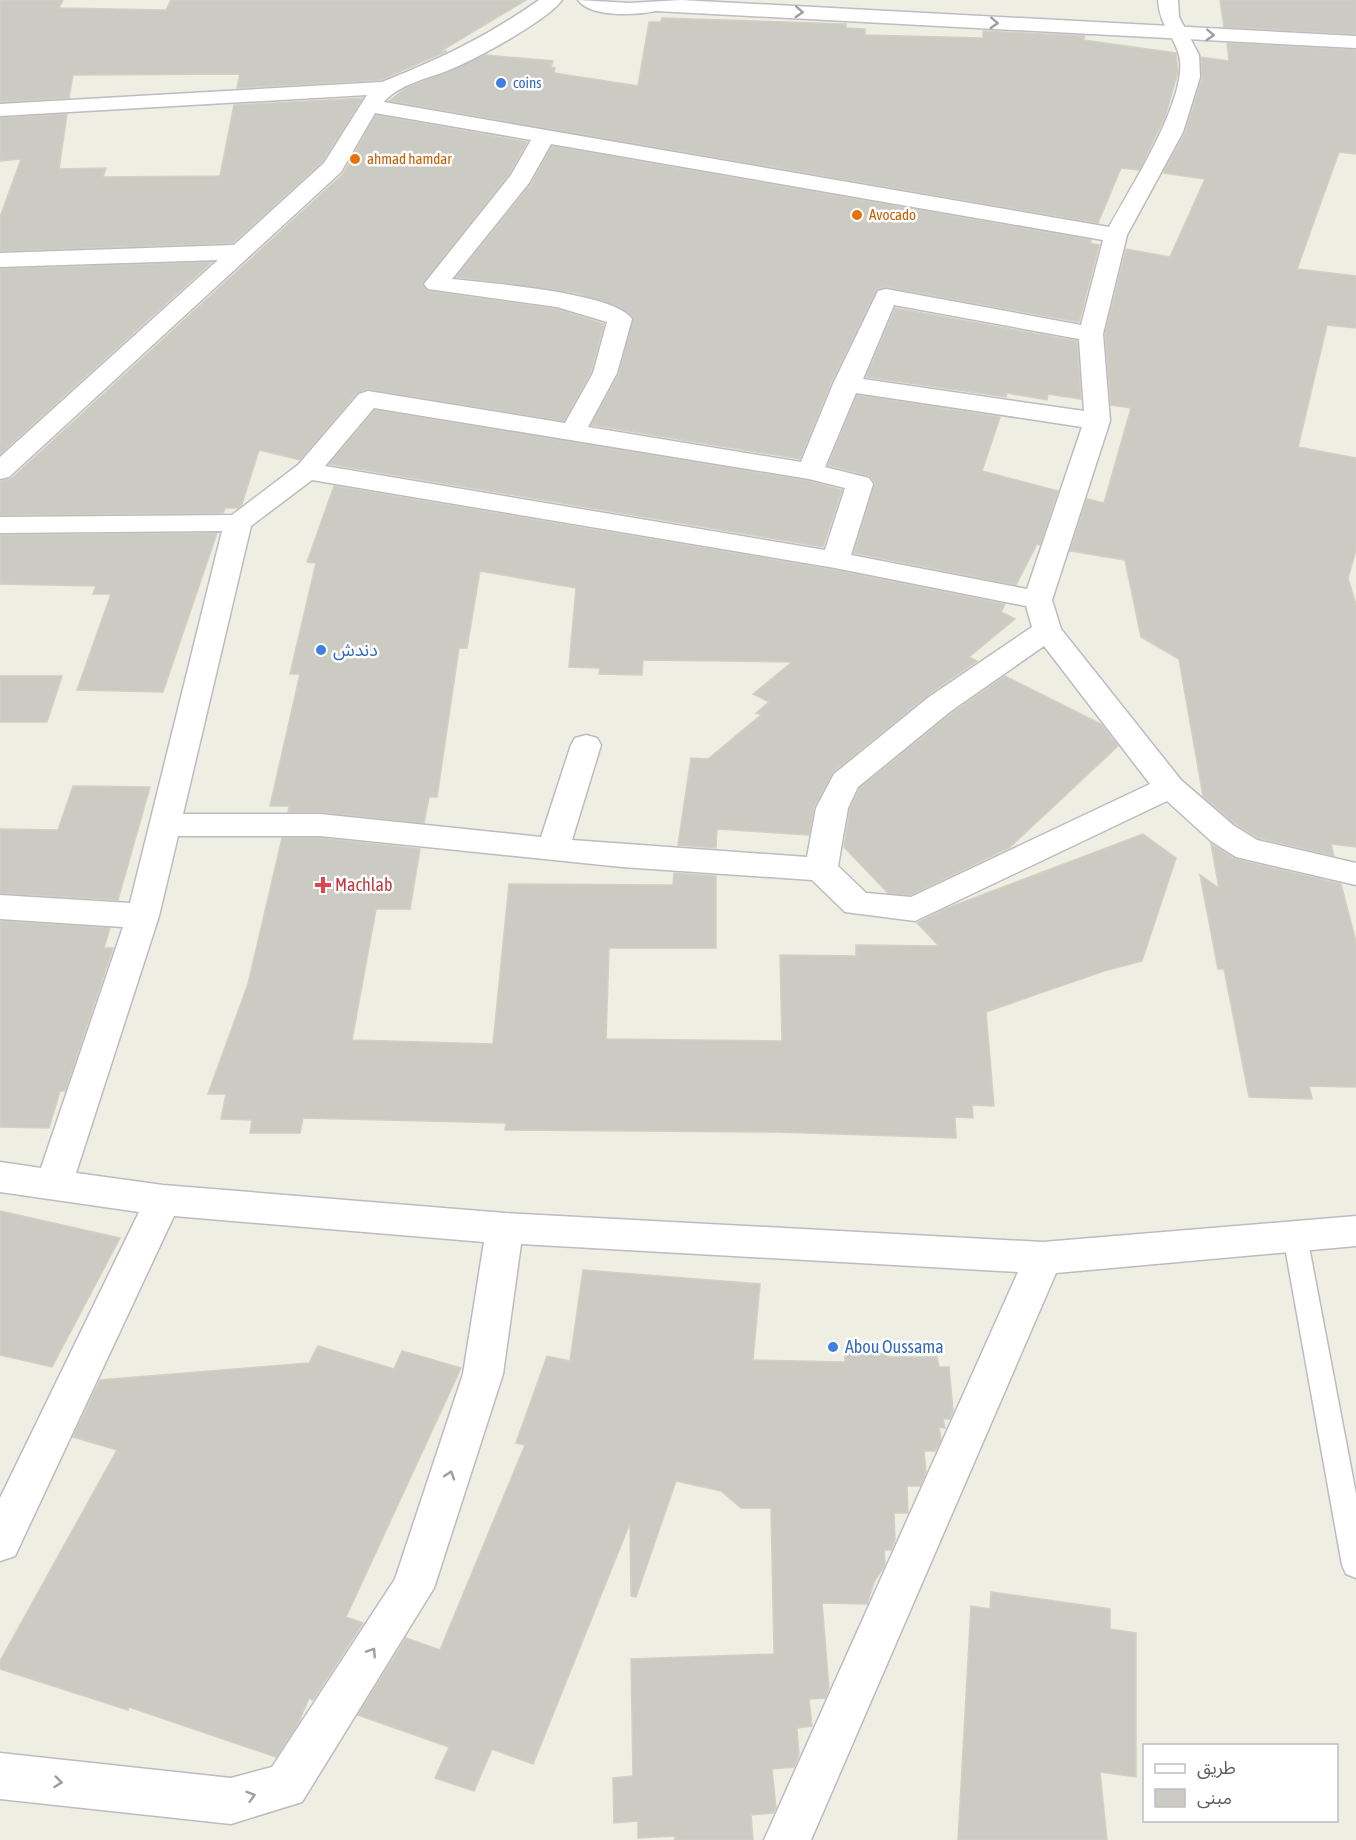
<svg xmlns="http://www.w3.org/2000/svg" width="1356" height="1840" viewBox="0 0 1356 1840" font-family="'Asap Condensed','Noto Sans Arabic',sans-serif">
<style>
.building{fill:#cbcac3;stroke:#d2d0c2;stroke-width:1.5}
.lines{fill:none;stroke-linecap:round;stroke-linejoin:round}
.lane-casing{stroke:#bbbcc2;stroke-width:3}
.street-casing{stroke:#bbbcc2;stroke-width:3}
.secondary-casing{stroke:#bcbdc4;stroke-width:3}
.lane{fill:#fff;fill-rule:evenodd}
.street{fill:#fff;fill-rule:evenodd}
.secondary{fill:#fff;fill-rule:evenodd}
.oneway{stroke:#9d9ea2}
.shop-dot{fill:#3f7fe0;stroke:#fff;stroke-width:2}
.food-dot{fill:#e8710a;stroke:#fff;stroke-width:2}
.health-dot{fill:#e0444e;stroke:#fff;stroke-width:2}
.labels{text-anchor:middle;stroke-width:5;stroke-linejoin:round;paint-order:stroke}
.far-shop-label{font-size:15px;fill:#366cbe;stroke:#fff;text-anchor:start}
.far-food-label{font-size:15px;fill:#c56008;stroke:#fff;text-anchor:start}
.shop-label{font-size:18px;fill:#366cbe;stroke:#fff;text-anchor:start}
.health-label{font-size:18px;fill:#be3a42;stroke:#fff;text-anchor:start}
</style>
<rect width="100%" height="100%" fill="#eeeee3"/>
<!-- building -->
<path class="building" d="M0 0H63L59 8 166 10 171 0H526L441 51H447L381 80 237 88 240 74 73 75 69 98 0 102Z
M1220 0H1356V34L1224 27Z
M662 18 846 24V28L865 29V35L983 38V31L1085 36 1083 40 1176 53 1178 72 1165 117 1141 166 1139 170 1121 168 1098 223 389 101 406 88 486 55 553 61 551 67 555 68 554 73 638 86 649 22H661Z
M1227 43 1356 50V154L1339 152 1297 269 1356 276V328L1327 325 1298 447 1356 458V550L1348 578 1356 605V847L1331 844 1334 856 1258 838 1234 823 1203 796 1179 659 1141 637 1125 560 1070 551 1087 499 1104 503 1131 408 1111 405 1105 334 1126 249 1170 257 1205 179 1163 173 1185 133 1202 78 1201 57 1229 61Z
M363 98 322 162 233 243 0 251V217L21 159 0 161V118L67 114 59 169 106 168 103 177 220 176 234 105Z
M376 115 527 142 509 174 422 284 428 291 557 309 604 324 591 372 564 421 367 389 357 393 300 460 259 450 242 504 238 508H225L223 513 0 515V481L11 479 343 174Z
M552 146 1091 240 1090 243 1099 245 1079 322 886 287 877 289 831 383 800 459 591 425 619 374 633 317 621 308 577 293 456 277 531 184Z
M212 262 0 454V269Z
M895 308 1077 341 1081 399 1048 394 1047 400 1007 393 1006 397 866 377Z
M857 395 1000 417 982 471 1058 491 1040 545 1037 544 1016 585 854 553 875 483 870 476 828 465Z
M375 410 809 481 842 490 823 547 329 464Z
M334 486 835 570 1005 604 1001 612 1015 619 969 657 977 661 928 695 833 772 814 807 809 835 717 829 716 848 678 845 691 758 708 759 761 715 756 713 769 702 753 694 792 662 643 660 642 675 599 674 600 668 569 667 576 588 480 571 467 648H459L437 797H429L424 823 320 812H288L289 806H270L300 674H290L316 563 307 562Z
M217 533 163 692 77 690 111 594H93L96 586 0 584V535Z
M0 676H62L47 722H0Z
M1005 676 1101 724 1118 746 1010 847 911 895 888 893 844 847 850 809 860 788 952 713Z
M73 786 150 787 118 900 0 893V829L58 830Z
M1143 834 1176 858 1142 961 1104 971 986 1012 994 1106 972 1105 973 1118 955 1117 956 1138 777 1132 505 1130 506 1123 303 1118 300 1133H250L252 1120 221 1119 226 1094H208L248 984 282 838H320L420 849 410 909H376L352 1040 493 1044 509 884 673 885 674 873 716 876V948H609L606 1039 782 1041 780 955 856 956V945L939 946 917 923 945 909Z
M1211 844 1235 859 1341 884 1356 942V1087L1309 1086 1312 1099 1249 1097 1224 969H1218L1200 875 1219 888Z
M0 921 110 928 104 948H113L65 1091H60L49 1128 0 1127Z
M0 1211 120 1238 52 1367 0 1355Z
M583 1270 760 1284 753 1360 845 1362V1353H888V1357H937L939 1367H949L953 1411 950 1419H943L945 1428 939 1427 941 1440 935 1451H924L926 1472 920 1486H907L908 1513H894L895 1540 891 1550H884L885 1565 874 1582 867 1604 822 1603 829 1688 825 1698 809 1699 812 1726 797 1728 799 1755 794 1767 772 1769 776 1808 773 1813 751 1815 753 1840H675V1836L638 1838V1821L614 1823 613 1778 633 1776 631 1659 774 1654 771 1508H741L721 1491 676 1481 636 1597 631 1596 630 1523 533 1764 492 1749 474 1791 435 1778 449 1747 358 1715 406 1638 440 1650 525 1445 516 1443 547 1356 570 1361Z
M318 1346 394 1369 402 1351 461 1368 346 1617 363 1623 313 1700 309 1698 298 1724 276 1757 129 1707 128 1710 0 1669V1661L117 1450 73 1437 100 1380 309 1363Z
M991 1592 1110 1609V1629L1136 1633V1777L1100 1772 1107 1840H958L971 1606 990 1609Z"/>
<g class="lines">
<!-- lane casing -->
<g class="lane-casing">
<path id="lane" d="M1295 1226 1303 1229 1307 1236 1356 1494V1578L1346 1574 1342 1565 1283 1236 1287 1229Z"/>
</g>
<!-- street casing -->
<g class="street-casing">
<path id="street" d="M539 0H562C547 21 474 60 449 70 427 79 399 84 384 102L1109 227C1129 190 1190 96 1179 55 1173 33 1160 27 1158 0H1178L1179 17 1199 55 1200 77 1183 132 1127 235 1103 334 1110 421 1052 600 1061 629 1181 780 1233 825 1257 840 1356 863V885L1236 857 1211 841 1167 801 915 921 845 912 812 880 622 867 320 836H178L159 916 76 1173 163 1185 505 1213 1043 1242 1356 1216V1246L1056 1273 811 1840H764L1018 1272 521 1244 503 1374 434 1588 302 1802 231 1824 0 1799V1753L231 1778 272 1767 395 1579 463 1374 484 1242 174 1216 15 1556 0 1561V1498L139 1212 0 1192V1162L41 1168 123 927 0 919V895L130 903 222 531 0 533V517L232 515 298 465 359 394 368 391 565 423 593 373 607 322 557 307 428 289 424 284 428 279 511 175 531 140 375 113 341 172 9 477 0 479V457L218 260 0 267V253L234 245 324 163 367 95 0 116V104L382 82C442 58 486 37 539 0ZM551 144 1103 240 1081 325 886 289 878 291 833 384 801 462 588 427 617 373 632 319C614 292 486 283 452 279L529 183ZM894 305 1079 339 1084 411 863 379ZM856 393 1082 427 1027 589 851 555 873 484 869 478 825 467ZM374 408 809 479 845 488 825 550 325 466ZM312 480 835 568 1026 606 1032 627 929 697 834 774 816 808 807 857 572 840 601 745 597 738 586 735 575 738 571 745 541 837 320 814H183L251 526ZM1044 646 1150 784 911 897 866 893 838 866 848 808 858 787 951 711Z"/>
</g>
<!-- secondary casing -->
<g class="secondary-casing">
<path id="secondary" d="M578 0 630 3 681 0 1356 36V48L656 11C637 15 591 18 578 0Z"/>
</g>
<!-- lane -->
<use href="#lane" class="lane"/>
<!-- street -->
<use href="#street" class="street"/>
<!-- secondary -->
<use href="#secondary" class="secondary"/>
</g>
<!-- one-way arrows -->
<defs><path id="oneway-chevron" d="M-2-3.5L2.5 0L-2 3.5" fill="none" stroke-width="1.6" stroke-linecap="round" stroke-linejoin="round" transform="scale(1.5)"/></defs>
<g class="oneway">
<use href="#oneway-chevron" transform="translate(799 12) rotate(3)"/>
<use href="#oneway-chevron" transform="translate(994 23) rotate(3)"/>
<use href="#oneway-chevron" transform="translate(1210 35) rotate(3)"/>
<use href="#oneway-chevron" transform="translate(450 1475) rotate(-72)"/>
<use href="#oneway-chevron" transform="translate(372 1652) rotate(-57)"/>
<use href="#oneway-chevron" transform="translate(58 1782) rotate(6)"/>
<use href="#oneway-chevron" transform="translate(251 1796) rotate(-16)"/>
</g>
<!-- markers -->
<g class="shop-dot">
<circle cx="501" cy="83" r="6"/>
<circle cx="321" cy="650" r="6"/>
<circle cx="833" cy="1347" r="6"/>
</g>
<g class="food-dot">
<circle cx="355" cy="159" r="6"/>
<circle cx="857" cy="215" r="6"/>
</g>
<path class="health-dot" d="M320 876h6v6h6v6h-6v6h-6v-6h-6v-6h6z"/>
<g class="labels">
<!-- far-shop labels -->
<g class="far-shop-label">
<text x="513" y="88">coins</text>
</g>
<!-- far-food labels -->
<g class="far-food-label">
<text x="367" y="164">ahmad hamdar</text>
<text x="869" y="220">Avocado</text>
</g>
<!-- shop labels -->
<g class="shop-label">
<text x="333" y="656">دندش</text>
<text x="845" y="1353">Abou Oussama</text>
</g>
<!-- health labels -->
<g class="health-label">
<text x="335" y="891">Machlab</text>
</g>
</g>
<!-- legend -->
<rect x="1143" y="1744" width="195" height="78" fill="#ffffff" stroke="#bdbec1" stroke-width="1.5"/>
<rect x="1155" y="1764" width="30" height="9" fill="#ffffff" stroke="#bdbec1" stroke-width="1.5"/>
<text x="1197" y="1774" font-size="18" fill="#5b5d64">طريق</text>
<rect x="1155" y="1789" width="30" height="18" fill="#cbcac3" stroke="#bdbec1" stroke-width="1.5"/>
<text x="1197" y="1804" font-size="18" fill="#5b5d64">مبنى</text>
</svg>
